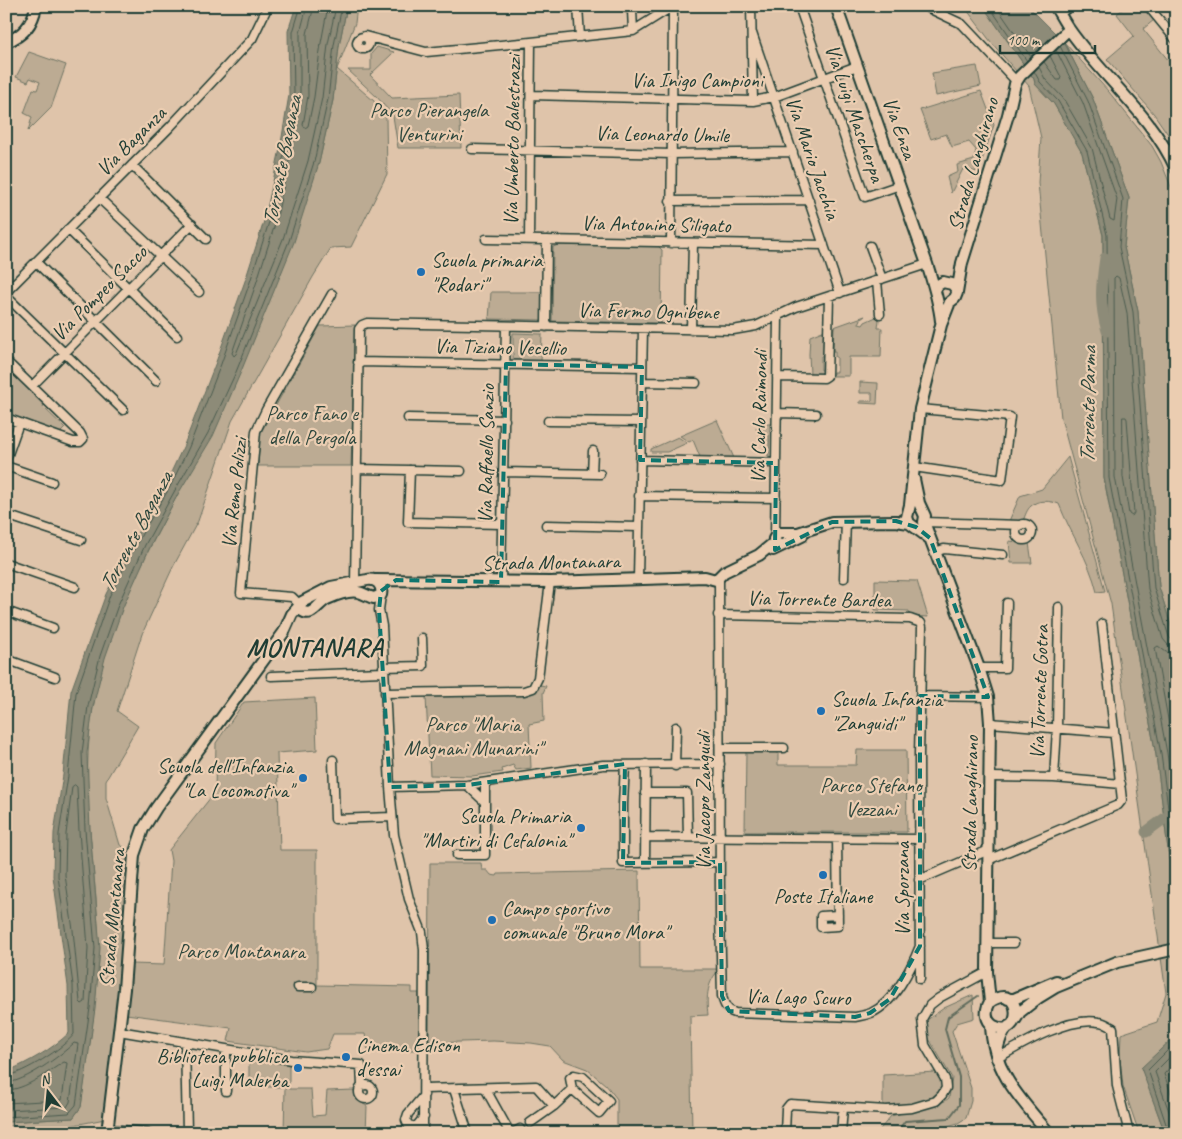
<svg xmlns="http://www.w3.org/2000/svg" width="1182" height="1139" viewBox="0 0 1182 1139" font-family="Caveat,sans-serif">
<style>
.green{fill:#bcab93;stroke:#6e7464}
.water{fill:#8d8b78;stroke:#616c5d}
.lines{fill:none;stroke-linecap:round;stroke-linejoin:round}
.shore{stroke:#4b5c4f;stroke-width:1}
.stream{stroke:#616c5d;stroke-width:2}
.river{stroke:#8d8b78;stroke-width:11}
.street-casing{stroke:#1f3d34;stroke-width:11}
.secondary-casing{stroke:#1f3d34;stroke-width:14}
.street{stroke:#ebcdb1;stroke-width:8}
.secondary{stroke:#ebcdb1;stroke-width:10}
.marked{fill:none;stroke:#0f766e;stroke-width:4;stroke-dasharray:10 6;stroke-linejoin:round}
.poi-dot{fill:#1f6fb2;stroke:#ebcdb1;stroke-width:2}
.labels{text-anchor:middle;stroke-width:4.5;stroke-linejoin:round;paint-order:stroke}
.street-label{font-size:21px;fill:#1f3d34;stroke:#ebcdb1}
.park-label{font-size:21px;fill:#2f483e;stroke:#ebcdb1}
.poi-label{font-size:21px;fill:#1f3d34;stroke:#ebcdb1;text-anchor:start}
.water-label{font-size:22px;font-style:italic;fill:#2a453b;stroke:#ebcdb1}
.district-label{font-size:26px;font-weight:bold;letter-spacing:1px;fill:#1f3d34;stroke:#ebcdb1}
</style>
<rect width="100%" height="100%" fill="#dfc4aa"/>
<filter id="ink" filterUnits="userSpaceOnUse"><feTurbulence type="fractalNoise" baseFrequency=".02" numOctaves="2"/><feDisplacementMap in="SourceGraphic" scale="10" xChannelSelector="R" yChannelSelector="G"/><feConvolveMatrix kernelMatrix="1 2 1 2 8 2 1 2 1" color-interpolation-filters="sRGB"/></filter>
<g filter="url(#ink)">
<!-- green -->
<path class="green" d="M347 6H357L355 23 337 69 374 101 386 118 387 174 351 247 331 248 313 277 232 421 198 521 173 567 142 634 117 711 138 726 106 780V798L120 845 137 854 105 1119 59 1128 6 1126V1122L73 1118 81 1107C86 1064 94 1022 97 979 98 968 100 957 99 945 96 866 79 786 93 708 105 632 142 562 178 494L319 163 333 100 339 46Z
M964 6H983L1034 79 1035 84 1054 104 1082 153 1103 236 1104 478 1156 755 1170 865 1176 948V1035L1142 1069 1165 1133H1139L1123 1086 1120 1058 1121 1034 1157 1022 1166 993 1111 604 1061 418 1038 183 1041 138 1029 86 991 42Z
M1126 6H1142L1154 20 1143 29 1173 66 1176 64V146L1154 114 1107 59 1134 36 1117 14Z
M1064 42 1109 92 1152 146 1161 162 1176 199V642L1159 587 1138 312 1124 247 1129 198 1093 99Z
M377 47 394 52 370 75 392 98 459 95 461 148H398L393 116 377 97 348 70H371V54Z
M29 52 66 65 51 108 28 131 32 117 24 113 33 89 37 90 40 82 30 78 28 82 16 77Z
M977 66 981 86 936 96 932 73Z
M981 91 994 125 978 172 963 169 951 193 947 177 958 172 957 165 974 160 976 150 969 142 952 147 946 134 931 139 920 110Z
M558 245 658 246 662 250 661 323 552 321 553 247Z
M491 292H543L542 320 489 319Z
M865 316 861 319 859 324 863 325 865 322 876 317 879 320 878 328H882L881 357H849V376H833V372H837V357H835V351H833L834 327Z
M355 325 351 466H258L260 434 320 326Z
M825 330 824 355 821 356V370H825L824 374 820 375V374H810L809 354 810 336Z
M513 333 542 334 541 361 513 360Z
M6 363 45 402 43 407 65 428 60 433 6 416Z
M860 382 878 383 877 404 860 403V401H872V393H860Z
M717 420 734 458 700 457 693 440 689 442 680 436Z
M764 424H770L769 458 756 428Z
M678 437 687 443 667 452H651V449Z
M1068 457 1105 591 1097 592C1089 559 1071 535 1059 504 1051 501 1038 499 1031 506 1027 509 1025 516 1023 521H1009L1020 496 1042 489Z
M1009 541 1029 543 1032 563H1011Z
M875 580 917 581 928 617 910 616 909 611 875 610Z
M540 685 546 686 543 693 544 721 529 724 531 768 516 770 513 765 502 769 503 772 472 776 430 775 426 697 526 695 532 693Z
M315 698 317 750 277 753 280 850H317V985L412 987V993H419V1050H368L365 1034H333L327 1049 306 1052 228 1041 231 1028 126 1014 132 964 164 965 171 861 169 850 215 792 216 743 244 702Z
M857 750H906L907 832H745L746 751 778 752V765H856Z
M430 863H481L482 870H487L491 875 497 876 498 874 639 871 640 969H720C707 981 706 997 708 1015L690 1016 692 1133H617V1099L606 1085 587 1069 563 1060 550 1046 531 1043 493 1041 429 1043Z
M973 995 974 1018 957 1023 952 1031 971 1088V1101L966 1118 958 1123 923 1133H877L891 1116 945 1101 949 1098 952 1078 928 1037 927 1020 944 1008Z
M249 1056 289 1062V1089H311L313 1116 325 1115 327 1091 354 1090C356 1099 359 1102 367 1106L366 1133H284L285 1087H249Z
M936 1072 942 1079 943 1089C925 1105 906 1105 883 1108V1075Z"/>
<!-- water -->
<path class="water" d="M296 6H347L339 46 333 100 319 163 294 242 240 374 213 436 178 494 150 547 123 607 105 658 93 707 87 753 90 830 100 948 95 1009 81 1107 73 1118 6 1122V1072C29 1062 51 1050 69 1033L68 986 53 876 54 833 63 775 71 691 106 594 139 530 165 485 184 445 216 362 245 281 265 218 280 149 289 95 288 31Z
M983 6H1028L1064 42 1093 99 1129 198 1124 247 1138 311 1159 587 1176 642V948L1170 865 1156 755 1104 478 1103 235 1082 153 1054 104 1035 84 1034 79Z
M1176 1035V1133H1165L1141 1068Z"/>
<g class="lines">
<!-- shore -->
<path class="shore" d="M307 6 300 33V96L291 151 276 221 256 284 232 353 234 356 236 354 283 239 308 161 322 98 328 44 336 6
M314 6 307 34 308 96 303 125 305 128 308 126 314 97 321 43 328 6
M989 6 1027 61
M996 6 1031 57
M1060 46 1088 101 1123 199 1119 247 1133 312 1154 588 1169 637 1172 640H1176
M1044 62 1057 80H1060L1061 77 1050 56
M1039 67 1045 79 1063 98 1092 148 1110 219 1114 221 1117 199 1083 103 1056 50
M1034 71 1040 82 1058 101 1087 151 1107 235 1109 478 1161 754 1176 869
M1123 417H1126L1127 419 1134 513 1132 516 1129 514 1123 477Z
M1176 647 1168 645 1163 639 1148 589 1127 313 1119 278 1116 276 1114 278 1115 477 1167 753 1176 820
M1176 654 1166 652 1158 646 1155 648 1176 763
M75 785 77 787 79 831 88 948 85 1002 82 1004 80 1002 73 930 65 875 66 834 72 787Z
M1176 1051 1155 1072 1176 1131
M1176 1061 1164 1074 1176 1107
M6 1076C23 1074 64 1048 74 1034L73 985 58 876 59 834 68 776 76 693 110 595 143 532 170 487 189 447 221 364 250 282 270 219 285 150 294 96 293 32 301 6
M6 1083C25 1082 60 1056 74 1043L78 1044 70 1102 67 1107 6 1110
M6 1090C26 1090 47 1072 64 1062L67 1063 62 1100 6 1103
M6 1117 69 1113 76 1105 90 1008 95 948 85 830 82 753 88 706 100 656 118 605 145 545 174 492 208 433 236 372 289 241 314 162 328 99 334 45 342 6
M1169 1133 1148 1070 1176 1042"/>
<!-- stream -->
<path class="stream" d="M896 1133 905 1121 949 1118 959 1105V1077L945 1029 948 1017 978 996"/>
<!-- river -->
<path class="river" d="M1105 258C1101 285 1099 304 1107 331
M1146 832 1176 810"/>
<!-- street casing -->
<g class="street-casing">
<path id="street" d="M578 6 580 37
M622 6 632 10 633 31
M751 6 753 101
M799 6 865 197 900 185
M924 6 962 24 1016 81
M1148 6 1176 40
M752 33 840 293
M365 36 426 52 531 42 633 31 673 6
M357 43a6 6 0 1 1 12 0a6 6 0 1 1-12 0Z
M531 95 753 101 774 97 857 66
M472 149 672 154 793 152
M132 165 206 239
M99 198 199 292
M670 201 809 200
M68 229 177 336
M486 239 824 245
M529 239 531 42
M671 243 673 7
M870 246 882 279
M36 262 156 381
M877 281 880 314
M6 292 170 127 252 39 268 6
M6 296 123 410
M546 327 547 240
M691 330 693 243
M6 361 80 433 83 439 80 442H73L6 418
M358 362 642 367
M777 377 824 378 827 376 829 297
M642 382 696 383
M32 386 192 224
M777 413 816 414
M408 418 505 420
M548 421 641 422
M6 460 19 423
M640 460 776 463
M6 466 52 482
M914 467 1002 480 1010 417 920 409
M357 469 461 471
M410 470 408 522 502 524
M504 472 600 474
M592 474 593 451
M639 496 776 498
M6 515 81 540
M924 522 1021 525
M1016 532a8 8 0 1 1 16 0a8 8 0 1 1-16 0Z
M546 525 639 527
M775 537 778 316
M935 552 944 549 1003 555
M6 563 75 587
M719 578 720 915 722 996C724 1004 726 1010 735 1013L855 1017C860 1016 866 1015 871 1013 894 1003 911 969 920 946
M844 578 846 521
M638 579 643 329
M501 582 506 326
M355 583 359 329 362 325 367 323 733 330 756 326 796 307 927 264
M381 595 379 610 382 626 390 787 394 835 409 899 422 932 424 950 423 1133
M300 605 292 597 241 593 256 431 266 410 332 294
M6 611 53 628
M718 615 910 619 921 623 922 627 919 754 920 979
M6 659 55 677
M383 667 423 666 422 638
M979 668H1005L1007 603
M271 676 383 672
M385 693 524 691 533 688 538 678 550 582
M920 696 988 697
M990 723 1114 733
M720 748H784
M333 760 335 819 392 817
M625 765 623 804V863L720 862
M675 766 676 727
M990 777 1054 778 1121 784
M1054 778 1057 728 1059 607
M467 785 485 802
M390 787 467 785 603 765 720 764
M645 793H687L688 837
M645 837 919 839
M837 839 838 926 821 927V916L838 915
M457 855H485V783
M988 860 1118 805 1122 800 1102 624
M645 862 646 764
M919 880 989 850
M987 943H1014
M298 987H312
M119 1031 291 1060 361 1065 362 1086
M185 1042 187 1131
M226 1049V1091
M996 1059C1022 1044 1069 1016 1099 1022 1104 1022 1109 1026 1113 1028L1117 1086 1129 1133
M574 1075 583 1077 609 1101 599 1113 572 1089 570 1078Z
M359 1092a7 7 0 1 1 14 0a7 7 0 1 1-14 0Z
M485 1088 510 1133
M424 1089 536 1086 554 1106
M454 1089 468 1133
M424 1117 416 1127 408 1125 406 1120 408 1114 424 1095
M530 1123 554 1106 572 1089
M107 1129 147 1132
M513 1133 520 1129
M785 1133 786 1109 790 1104 886 1110 912 1108 936 1101 942 1095 946 1088 945 1079 925 1045 922 1019 930 1005 939 998 987 972
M841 1133 843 1108"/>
</g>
<!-- secondary casing -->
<g class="secondary-casing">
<path id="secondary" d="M836 6 927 264C933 283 939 301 941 321
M1055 6C1060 14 1064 22 1069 29 1102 77 1152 115 1176 169
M1059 13 1068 6
M6 42C23 36 33 24 36 6
M935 290 938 285 943 282 952 284 956 289
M914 479 919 503 925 516 924 522 930 538 979 668 988 697 990 723 987 972 990 1002C985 1010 985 1021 994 1026 1024 1041 1023 980 990 1002
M909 523 907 517 910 505 920 409 941 325 950 302 955 298 957 293 962 263 1008 115 1015 84 1020 76 1069 29
M778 545 774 539 778 533H798L832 522 896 521 909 523 929 538
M773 550 802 536
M367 580C376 578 383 585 381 595L374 598C368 597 364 593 358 592 348 590 336 595 327 599 317 604 312 619 301 610L300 605 302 602 331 587Z
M375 580 550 582 705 577 716 580 724 572 759 555 775 542
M1008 999H1014L1056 981
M1015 1020 1020 1012 1038 998 1056 987 1117 962 1176 949
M991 1024C992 1070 1020 1099 1049 1133
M996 1055C999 1044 1000 1034 1009 1026
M107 1133 124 989 134 855 143 829 156 808 284 632 292 614 300 605"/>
</g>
<!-- street -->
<use href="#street" class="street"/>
<!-- secondary -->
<use href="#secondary" class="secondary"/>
</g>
</g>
<!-- marked area -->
<path class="marked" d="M506 364 642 367 640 460 776 463 775 550 832 522 896 521 916 527 930 538 988 697 920 696V946L890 999 870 1013 855 1017 729 1011 722 996 720 862 623 863 625 764 467 785 390 787 379 610 381 591 396 580 501 582Z"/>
<!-- markers -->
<g class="poi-dot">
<circle cx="421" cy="272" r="5"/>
<circle cx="821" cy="711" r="5"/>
<circle cx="303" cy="778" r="5"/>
<circle cx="581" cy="828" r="5"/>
<circle cx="823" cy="875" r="5"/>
<circle cx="492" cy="920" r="5"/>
<circle cx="346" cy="1057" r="5"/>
<circle cx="298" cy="1068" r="5"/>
</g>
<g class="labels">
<!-- street labels -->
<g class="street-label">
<text x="697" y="87">Via Inigo Campioni</text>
<text transform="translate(855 113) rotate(71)" y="7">Via Luigi Mascherpa</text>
<text transform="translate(900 128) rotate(70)" y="7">Via Enza</text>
<text transform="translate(662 134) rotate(1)" y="7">Via Leonardo Umile</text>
<text transform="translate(512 140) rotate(-89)" y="7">Via Umberto Balestrazzi</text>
<text transform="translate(131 141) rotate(-45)" y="7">Via Baganza</text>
<text transform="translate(813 158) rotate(71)" y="7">Via Mario Jacchia</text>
<text transform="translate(973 164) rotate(-74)" y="7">Strada Langhirano</text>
<text transform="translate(656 224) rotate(1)" y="7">Via Antonino Siligato</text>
<text transform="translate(99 293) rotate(-45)" y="7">Via Pompeo Sacco</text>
<text transform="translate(648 311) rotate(1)" y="7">Via Fermo Ognibene</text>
<text transform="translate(500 347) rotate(1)" y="7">Via Tiziano Vecellio</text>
<text transform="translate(759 417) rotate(-89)" y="7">Via Carlo Raimondi</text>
<text transform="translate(486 454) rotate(-89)" y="7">Via Raffaello Sanzio</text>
<text transform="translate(234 493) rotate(-84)" y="7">Via Remo Polizzi</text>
<text transform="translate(551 562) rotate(-1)" y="7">Strada Montanara</text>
<text transform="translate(819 599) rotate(1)" y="7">Via Torrente Bardea</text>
<text transform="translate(1039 692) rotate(-88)" y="7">Via Torrente Gotra</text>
<text transform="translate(703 801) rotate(-90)" y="7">Via Jacopo Zanguidi</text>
<text transform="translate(970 804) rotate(-89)" y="7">Strada Langhirano</text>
<text transform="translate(902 889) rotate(-90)" y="7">Via Sporzana</text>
<text transform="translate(112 918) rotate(-85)" y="7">Strada Montanara</text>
<text transform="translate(798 997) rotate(1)" y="7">Via Lago Scuro</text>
</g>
<!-- park labels -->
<g class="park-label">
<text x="429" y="117">Parco Pierangela<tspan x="429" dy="24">Venturini</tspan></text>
<text x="312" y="420">Parco Fano e<tspan x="312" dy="24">della Pergola</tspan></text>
<text x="473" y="731">Parco "Maria<tspan x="473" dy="24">Magnani Munarini"</tspan></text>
<text x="871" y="792">Parco Stefano<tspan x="871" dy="24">Vezzani</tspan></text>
<text x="241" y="958">Parco Montanara</text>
</g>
<!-- poi labels -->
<g class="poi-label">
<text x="431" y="267">Scuola primaria<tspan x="431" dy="24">"Rodari"</tspan></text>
<text x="831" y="706">Scuola Infanzia<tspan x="831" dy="24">"Zanguidi"</tspan></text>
<text x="293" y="773" text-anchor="end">Scuola dell'Infanzia<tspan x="293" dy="24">"La Locomotiva"</tspan></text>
<text x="571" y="823" text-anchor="end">Scuola Primaria<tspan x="571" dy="24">"Martiri di Cefalonia"</tspan></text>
<text x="823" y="903" text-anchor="middle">Poste Italiane</text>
<text x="502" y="915">Campo sportivo<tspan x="502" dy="24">comunale "Bruno Mora"</tspan></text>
<text x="356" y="1052">Cinema Edison<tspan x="356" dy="24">d'essai</tspan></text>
<text x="288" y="1063" text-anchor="end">Biblioteca pubblica<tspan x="288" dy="24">Luigi Malerba</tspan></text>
</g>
<!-- water labels -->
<g class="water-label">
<text transform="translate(281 161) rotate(-79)" y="8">Torrente Baganza</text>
<text transform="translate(1087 405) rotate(-89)" y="8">Torrente Parma</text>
<text transform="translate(135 531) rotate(-62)" y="8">Torrente Baganza</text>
</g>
<!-- district labels -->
<g class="district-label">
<text x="315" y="656">MONTANARA</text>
</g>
</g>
<!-- margin -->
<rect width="1182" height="1139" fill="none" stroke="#ebcdb1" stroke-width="25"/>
<rect x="12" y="12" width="1157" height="1114" fill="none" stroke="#1f3d34" stroke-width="2" filter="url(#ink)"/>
<!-- north arrow -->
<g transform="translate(48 1092) rotate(344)" stroke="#ebcdb1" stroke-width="4" paint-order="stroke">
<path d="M0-4L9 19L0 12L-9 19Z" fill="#1f3d34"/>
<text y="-8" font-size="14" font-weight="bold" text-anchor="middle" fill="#1f3d34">N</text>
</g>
<!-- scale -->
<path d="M1000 45v8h95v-8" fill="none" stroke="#1f3d34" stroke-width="2.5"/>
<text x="1007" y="45" font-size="15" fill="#1f3d34" stroke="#ebcdb1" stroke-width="4" paint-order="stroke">100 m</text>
</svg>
